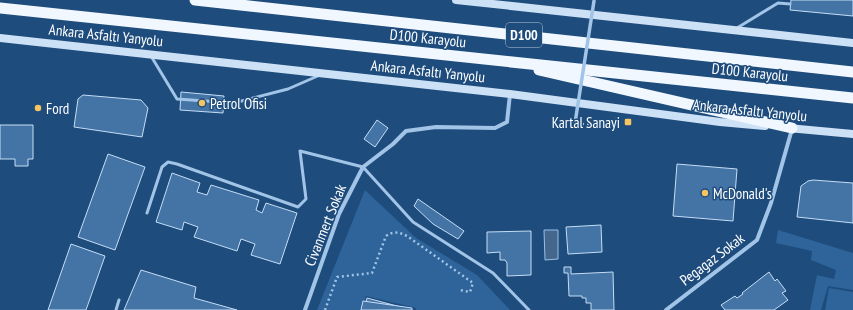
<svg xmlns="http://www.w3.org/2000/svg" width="853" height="310" font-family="'PT Sans Narrow',sans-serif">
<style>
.green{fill:#2e649a}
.water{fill:#45678b;stroke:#95c0e9}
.building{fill:#4374a5;stroke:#c5ddf6}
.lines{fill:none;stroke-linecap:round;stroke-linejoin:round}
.path{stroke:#a1c4e7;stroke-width:2.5;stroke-dasharray:2 3;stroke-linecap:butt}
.service{stroke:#a1c4e7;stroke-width:3}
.minor{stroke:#a1c4e7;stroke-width:4}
.secondary{stroke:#cce0f6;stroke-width:8}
.trunk{stroke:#f1f7fe;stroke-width:11}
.pedestrian-bridge{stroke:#a1c4e7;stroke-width:3.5}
.poi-dot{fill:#f6c461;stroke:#1e4c7d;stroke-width:1.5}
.labels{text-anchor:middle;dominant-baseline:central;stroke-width:3;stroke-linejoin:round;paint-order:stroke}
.shield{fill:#1e4c7d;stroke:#bcc9d8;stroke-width:1}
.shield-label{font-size:14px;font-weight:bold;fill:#fff}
.street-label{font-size:15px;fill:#fff;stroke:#1e4c7d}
.poi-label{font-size:15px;fill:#fff;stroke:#1e4c7d;text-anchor:start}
</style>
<rect width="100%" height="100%" fill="#1e4c7d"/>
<g class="green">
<polygon points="365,190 416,238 477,275 510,310 416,310 416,308 366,296 362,310 317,310"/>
<polygon points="778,230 853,253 853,290 828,286 821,310 810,310 817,275 834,279 836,270 811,260 812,251 776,243"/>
<polygon points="829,288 853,292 853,310 825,310"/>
</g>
<polygon class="water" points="544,230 558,230 558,259 545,260"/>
<g class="building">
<polygon points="791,0 853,0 853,16 790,10"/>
<polygon points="181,92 224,96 223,113 180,110"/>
<polygon points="83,95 141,100 148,108 142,137 74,127 78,99"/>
<polygon points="377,120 388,128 375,147 364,139"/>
<polygon points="0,125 33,125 33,159 28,159 28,166 15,166 15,159 0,159"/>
<polygon points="108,154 145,167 115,250 78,237"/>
<polygon points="677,164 737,169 733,221 673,216"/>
<polygon points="172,173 200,183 197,192 207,195 211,185 259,200 256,210 262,213 266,203 297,213 280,264 251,255 255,244 241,239 237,251 194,237 198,227 184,222 182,230 156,222"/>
<polygon points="813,180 853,183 853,223 797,217 801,186 808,181"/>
<polygon points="418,199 464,231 458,239 433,224 414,206"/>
<polygon points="601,225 602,252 568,254 566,227"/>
<polygon points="531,231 531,275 507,276 507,263 505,260 500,260 500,252 487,253 487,232"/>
<polygon points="71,244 105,256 86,310 48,310"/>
<polygon points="564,267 571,267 571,274 613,272 614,310 591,310 591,303 586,303 586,298 582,298 582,296 569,296 568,273 564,273"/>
<polygon points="141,270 196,287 194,298 237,310 124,310"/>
<polygon points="769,272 775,281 777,279 786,291 782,293 788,300 774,310 725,310 721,305 735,296 737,298 743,294 742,293"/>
<polygon points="367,298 412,310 364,310"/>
<polygon points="363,301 412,308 412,310 361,310"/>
</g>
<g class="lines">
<g class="path">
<polyline points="582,124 614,126 616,118"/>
<path d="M325 310 337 277 372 273 386 236C393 231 399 232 407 236L473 283 470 292 460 290"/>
</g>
<g class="service">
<polyline points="737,28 778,3 790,4"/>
<polyline points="151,56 177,99 234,103 288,89 320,75"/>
<polyline points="147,213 162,167 168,162 177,164 298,207 306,199 300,151 363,167 413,222 493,273 529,310"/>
<polyline points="116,310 119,300"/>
</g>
<g class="minor">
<polyline points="305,310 339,214 363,167 393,144 406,131 436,127 495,128 507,122 510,94"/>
<polyline points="666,310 757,240 771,203 792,129"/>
</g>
<g class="secondary">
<polyline points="456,0 853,43"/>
<polyline points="0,38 510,94 720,122 765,126"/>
<polyline points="788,128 853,134"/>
</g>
<g class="trunk">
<polyline points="195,0 853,72"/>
<polyline points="0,8 853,98"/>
<polyline points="539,70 792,128"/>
</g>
<polyline class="pedestrian-bridge" points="575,123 594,1"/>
</g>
<g class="poi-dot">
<circle cx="202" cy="103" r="4"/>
<circle cx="38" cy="108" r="4"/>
<rect x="624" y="118" width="8" height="8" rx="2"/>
<circle cx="705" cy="193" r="4"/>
</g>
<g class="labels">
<rect class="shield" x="506" y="23" width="36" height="24" rx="3"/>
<g class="shield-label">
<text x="524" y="35">D100</text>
</g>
<g class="street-label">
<text transform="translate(106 35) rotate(6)">Ankara Asfaltı Yanyolu</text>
<text transform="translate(428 38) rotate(6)">D100 Karayolu</text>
<text transform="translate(428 71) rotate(6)">Ankara Asfaltı Yanyolu</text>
<text transform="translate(750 72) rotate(6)">D100 Karayolu</text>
<text transform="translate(750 110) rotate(6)">Ankara Asfaltı Yanyolu</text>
<text transform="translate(325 225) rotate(-68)">Civanmert Sokak</text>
<text transform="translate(712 259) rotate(-37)">Pegagaz Sokak</text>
</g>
<g class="poi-label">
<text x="210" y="103">Petrol Ofisi</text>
<text x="46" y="108">Ford</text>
<text x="620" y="122" text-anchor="end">Kartal Sanayi</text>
<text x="713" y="193">McDonald's</text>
</g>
</g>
</svg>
